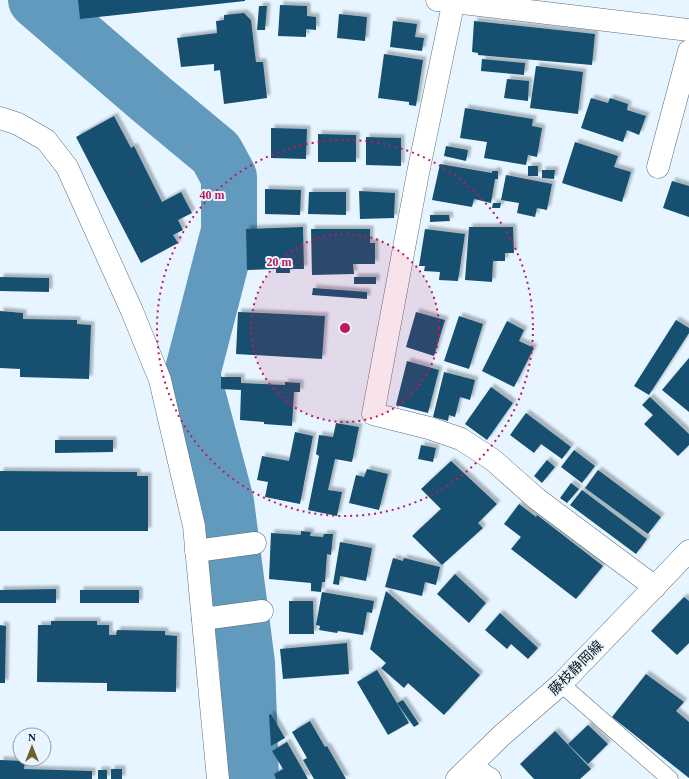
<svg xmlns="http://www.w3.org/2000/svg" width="689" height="779" font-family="'Times New Roman','Noto Sans JP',serif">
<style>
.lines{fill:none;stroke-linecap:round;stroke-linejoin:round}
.river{stroke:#629abe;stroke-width:56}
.building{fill:#145070;filter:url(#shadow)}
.lane-casing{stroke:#606d76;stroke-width:17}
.street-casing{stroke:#606d76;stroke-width:23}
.secondary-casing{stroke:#606d76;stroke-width:23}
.lane{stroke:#fff;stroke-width:16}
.street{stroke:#fff;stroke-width:22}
.secondary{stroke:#fff;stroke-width:22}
.ring{fill:none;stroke:#c2185b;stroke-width:2;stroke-dasharray:2 4}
.labels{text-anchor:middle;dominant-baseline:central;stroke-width:4;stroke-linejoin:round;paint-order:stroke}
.street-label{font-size:14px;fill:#12181b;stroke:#e6f5ff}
.centre{fill:#c2185b;stroke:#e6f5ff;stroke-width:2}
.ring-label{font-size:12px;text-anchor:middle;font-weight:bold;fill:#c2185b;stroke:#e6f5ff;stroke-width:4;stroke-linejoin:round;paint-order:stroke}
</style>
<defs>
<filter id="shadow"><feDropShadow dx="3.5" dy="-3.5" stdDeviation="1" flood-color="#0004"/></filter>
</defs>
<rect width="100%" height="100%" fill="#e6f5ff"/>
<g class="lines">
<polyline class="river" points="36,0 151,99 216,153 229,177 229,231 192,374 226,502 247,663 251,779"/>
</g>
<g class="building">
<polygon points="78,0 245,0 245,1 80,19"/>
<polygon points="280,5 307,6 307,16 316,17 316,30 306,29 306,37 278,36"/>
<polygon points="259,6 267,6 265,30 257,30"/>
<polygon points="244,13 251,20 256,62 263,62 267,98 224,104 220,70 214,71 214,64 181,67 177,38 217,33 216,21 224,20 224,15"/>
<polygon points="339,14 367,17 365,41 337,38"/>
<polygon points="393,21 417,24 415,37 424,38 422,51 390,47"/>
<polygon points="474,21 595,34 592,65 478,55 478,53 472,52"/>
<polygon points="384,54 423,60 416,106 409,105 409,102 378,98"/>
<polygon points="482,59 525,63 524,75 481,71"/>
<polygon points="536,66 583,72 578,114 530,108"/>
<polygon points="507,79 529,81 528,101 504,98"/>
<polygon points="591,98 608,103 610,98 628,104 627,110 646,116 639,135 627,130 623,142 581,128"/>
<polygon points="465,108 533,119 532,126 542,128 537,157 528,155 526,165 484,158 487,142 460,138"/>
<polygon points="114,116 131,148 134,146 162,202 181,192 192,213 178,220 183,230 173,235 178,243 141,263 76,137"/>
<polygon points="271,128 307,129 306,159 271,158"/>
<polygon points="318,134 356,135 356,162 318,162"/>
<polygon points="366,137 401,138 401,166 366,165"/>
<polygon points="575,142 618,156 614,167 631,172 622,202 562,183"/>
<polygon points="446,146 468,150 466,161 444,156"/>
<polygon points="440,164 492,173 492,171 498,171 498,179 495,179 491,203 474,199 472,207 432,200"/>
<rect x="528" y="166" width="10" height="10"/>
<polygon points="542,170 555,170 554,179 542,178"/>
<polygon points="506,175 552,184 547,210 537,208 535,217 517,213 519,203 501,200"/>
<polygon points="672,181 689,186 689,217 663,208"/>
<polygon points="265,189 301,190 300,215 265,214"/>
<polygon points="359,191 395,193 394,218 360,219"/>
<polygon points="309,192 346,192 346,215 308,214"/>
<polygon points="493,203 501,203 500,208 492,208"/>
<polygon points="430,215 449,215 450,221 430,222"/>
<polygon points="303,227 304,269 290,269 290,273 276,273 276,269 247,270 246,229"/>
<polygon points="469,227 513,227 514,253 505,253 505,261 493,261 492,282 465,280"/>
<polygon points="311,229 370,229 370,243 375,243 375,264 353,264 354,274 312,275"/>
<polygon points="425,229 465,234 458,281 439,280 440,272 424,271 425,266 419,266"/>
<polygon points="0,277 49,278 49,292 0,291"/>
<rect x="354" y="277" width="22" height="7"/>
<polygon points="313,288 367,292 367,299 312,295"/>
<polygon points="0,311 23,313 23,319 77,320 77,324 91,325 89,379 20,377 20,369 0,368"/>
<polygon points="238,312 325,316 322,359 236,354"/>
<polygon points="416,312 445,320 434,356 406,347"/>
<polygon points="459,316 483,324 469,369 444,361"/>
<polygon points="676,320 689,328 689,333 649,395 634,386"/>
<polygon points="507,321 524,330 519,341 534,348 514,387 482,371"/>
<polygon points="689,358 689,412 662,390"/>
<polygon points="407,361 439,370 428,413 396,405"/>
<polygon points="444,372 475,380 470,400 460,397 455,417 449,415 448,421 433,417"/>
<polygon points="221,377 241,377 241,383 285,385 285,382 300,383 300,392 294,392 292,426 264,424 264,422 240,420 241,390 221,389"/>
<polygon points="491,387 513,403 487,440 465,424"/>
<polygon points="650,397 689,434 689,445 678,456 644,424 653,415 642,405"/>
<polygon points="526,413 571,447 562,459 541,444 534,453 510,435"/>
<polygon points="336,423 359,427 352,462 335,459 328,490 342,492 337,516 308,510 319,456 316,454 319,435 333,437"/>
<polygon points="295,432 313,436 300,504 265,497 268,482 257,480 262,456 289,461"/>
<polygon points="55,440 113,440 113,452 55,453"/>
<polygon points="421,445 436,448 433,462 418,459"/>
<polygon points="574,450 595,466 582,483 561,467"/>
<polygon points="547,460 555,467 542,483 534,476"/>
<polygon points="451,461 497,504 478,523 483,528 442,565 412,536 441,509 421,489"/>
<polygon points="367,469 388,474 379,510 349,503 356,475 364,477"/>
<polygon points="598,470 661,517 648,534 585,488"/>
<polygon points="0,471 137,472 137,476 148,476 148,531 0,531"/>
<polygon points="571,483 579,489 567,503 560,498"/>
<polygon points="582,490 647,539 636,554 570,505"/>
<polygon points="519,504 536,517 537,515 603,566 576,599 511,549 521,537 504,524"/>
<polygon points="301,531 311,532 310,536 323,537 324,534 333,534 331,555 327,554 325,582 322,582 321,592 311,591 311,583 269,579 271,533 301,535"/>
<polygon points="340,542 372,548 366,581 340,576 339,585 333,584"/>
<polygon points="393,558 403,561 404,558 440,567 436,585 425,582 422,596 385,587"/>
<polygon points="455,574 486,603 469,623 437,594"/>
<polygon points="56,589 56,603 0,603 0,590"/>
<rect x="80" y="590" width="59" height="13"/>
<polygon points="386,591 480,675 444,715 408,683 404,688 381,668 386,663 370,649"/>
<polygon points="322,592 374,601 372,613 367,612 363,635 338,631 337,633 319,630 320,626 316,625"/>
<polygon points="684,597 689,601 689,643 677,655 651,631"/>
<polygon points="289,601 313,601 314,634 289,634"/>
<polygon points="500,613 538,648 528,659 511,644 507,649 485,630"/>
<polygon points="51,621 97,621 97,625 109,625 109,635 116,635 117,630 165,631 165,635 177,636 176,692 107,691 107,683 37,682 38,625 51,625"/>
<polygon points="0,625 6,626 5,683 0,683"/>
<polygon points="347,643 349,674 283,679 280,649"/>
<polygon points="377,670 409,723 388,735 357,682"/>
<polygon points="646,674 684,702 676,711 689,722 689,778 612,717"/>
<polygon points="403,700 419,724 414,727 397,703"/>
<polygon points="271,714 285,738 271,746 269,715"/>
<polygon points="310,721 325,747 327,746 346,779 314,779 303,760 307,758 292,732"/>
<polygon points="588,725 608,744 588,764 568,744"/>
<polygon points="555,731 591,769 580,779 534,779 520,764"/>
<polygon points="287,742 308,779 276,779 274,774 283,769 272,751"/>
<polygon points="0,760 25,761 24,769 92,771 92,779 0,779"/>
<rect x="111" y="769" width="11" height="10"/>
<rect x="98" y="770" width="9" height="9"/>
</g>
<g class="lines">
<g class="lane-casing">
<polyline id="lane" points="561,684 670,779"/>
</g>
<g class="street-casing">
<g id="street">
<polyline points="437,0 689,30"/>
<polyline points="454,0 418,173 373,414 429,428 461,439 493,460 537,499 655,587"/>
<polyline points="0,118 18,124 46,140 67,167 132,311 160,380 194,526 218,779"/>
<polyline points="658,167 689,51"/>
<polyline points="196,551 255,543"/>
<polyline points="203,619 262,611"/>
<polyline points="471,767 490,779"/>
</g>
</g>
<g class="secondary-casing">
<polyline id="secondary" points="457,779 501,736 561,684 689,551"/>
</g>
<use href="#lane" class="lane"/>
<use href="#street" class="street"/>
<use href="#secondary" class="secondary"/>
</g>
<circle cx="345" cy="328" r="94" fill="#c2185b" fill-opacity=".12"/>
<g class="ring">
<circle cx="345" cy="328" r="94"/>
<circle cx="345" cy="328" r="188"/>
</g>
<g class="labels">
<g class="street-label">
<text transform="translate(576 668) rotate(-45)">藤枝静岡線</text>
</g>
</g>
<circle cx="345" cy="328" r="6" class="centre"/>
<g class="ring-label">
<text x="212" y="199">40 m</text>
<text x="279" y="266">20 m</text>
</g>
<g transform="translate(32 747)"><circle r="19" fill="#e6f5ff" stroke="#919da4"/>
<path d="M0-3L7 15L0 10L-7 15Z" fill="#725d2c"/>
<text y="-6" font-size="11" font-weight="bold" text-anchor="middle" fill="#12181b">N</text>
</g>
</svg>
